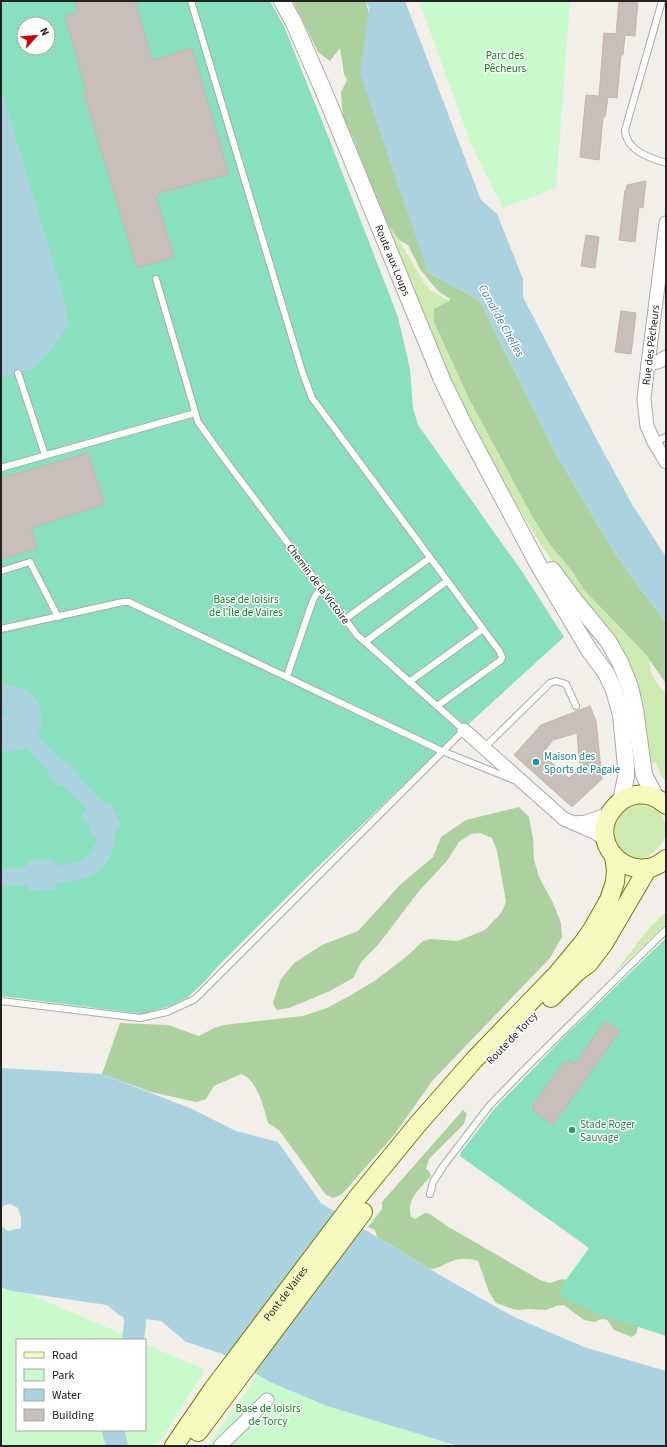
<svg xmlns="http://www.w3.org/2000/svg" width="667" height="1447" font-family="'Source Sans 3',sans-serif">
<style>
.grass{fill:#cdebb0}
.forest{fill:#add19e}
.park{fill:#c8facc}
.pitch{fill:#88e0be;fill-rule:evenodd}
.water{fill:#aad3df}
.lines{fill:none;stroke-linecap:round;stroke-linejoin:round}
.river{stroke:#aad3df;stroke-width:22}
.building{fill:#c7bfb8;stroke:#c4b6ab;fill-rule:evenodd}
.service-casing{stroke:#a9a9a9;stroke-width:8}
.minor-casing{stroke:#a9a9a9;stroke-width:15}
.tertiary-casing{stroke:#a9a9a9;stroke-width:18}
.secondary-casing{stroke:#707d05;stroke-width:20}
.service{stroke:#fff;stroke-width:6}
.minor{stroke:#fff;stroke-width:13}
.tertiary{stroke:#fff;stroke-width:16}
.secondary{stroke:#f7fabf;stroke-width:18}
.culture-dot{fill:#0f9aa8;stroke:#fff;stroke-width:1.5}
.leisure-dot{fill:#2e9e5b;stroke:#fff;stroke-width:1.5}
.labels{text-anchor:middle;dominant-baseline:central;stroke-width:3;stroke-linejoin:round;paint-order:stroke}
.park-label{font-size:11px;fill:#0c8416;stroke:#fff}
.street-label{font-size:11px;fill:#222;stroke:#fff}
.culture-label{font-size:11px;fill:#0d838f;stroke:#fff;text-anchor:start}
.leisure-label{font-size:11px;fill:#27864d;stroke:#fff;text-anchor:start}
.water-label{font-size:12px;font-style:italic;fill:#4a7aab;stroke:#fff}
</style>
<rect width="100%" height="100%" fill="#f2efe9"/>
<g class="grass">
<path d="M384 218 399 240 423 281 430 290 449 301 434 322 468 397 532 516 551 546 572 571 584 590 650 660C649 675 656 683 666 693V782L661 776 656 763 647 764 638 696 575 594 541 545 503 482 458 395 388 231Z"/>
<path d="M637 805C655 805 667 814 666 834 665 840 658 848 654 852 651 854 647 857 644 858 622 865 605 832 621 814 625 809 631 807 637 805Z"/>
<polygon points="666,912 666,924 613,975 649,928"/>
</g>
<g class="forest">
<polygon points="293,1 366,1 428,272 480,301 556,454 616,555 666,623 666,684 647,656 584,590 572,571 551,546 532,516 468,397 434,322 434,309 449,301 450,299 437,290 420,269 408,245 399,240 384,218 353,138 343,119 341,92 347,80 344,74 340,48 330,61 318,52"/>
<path d="M519 807 529 817 533 839 534 860 539 877 553 903 561 923 562 937 550 958 433 1080 394 1135 343 1193 338 1196 333 1198 326 1195 279 1130 268 1123C264 1108 257 1079 241 1074L214 1086 206 1099 196 1102 151 1092 102 1074 120 1023 168 1025 199 1036 214 1028 224 1025 303 1016 327 1008 351 995 376 980 407 956 423 941 430 939 458 941 485 930 501 913 506 902 497 851 492 838 480 833 471 834 459 842 446 862 419 891 378 945 362 961 353 978 330 991 289 1008 277 1010 274 1006 273 1002 281 979 294 963 322 945 358 931 400 885 433 857 441 837 466 820Z"/>
<path d="M463 1110 467 1114 464 1124 429 1159 426 1169 429 1171 431 1176C420 1189 406 1199 411 1217L415 1219 425 1213 430 1214 447 1226 540 1280 550 1283 562 1279 568 1280 639 1324 636 1334 632 1337 614 1330 607 1320 602 1319 594 1322 584 1320 564 1305 556 1306 546 1310 528 1309 519 1310 513 1309 496 1303 489 1292 478 1261C469 1258 459 1258 450 1262 443 1265 438 1269 430 1269L377 1237 375 1230 368 1227 382 1209V1202Z"/>
</g>
<g class="park">
<polygon points="419,1 570,1 556,188 503,208 471,144"/>
<polygon points="1,1282 136,1340 17,1340 17,1430 145,1430 145,1344 205,1370 157,1446 1,1446"/>
<polygon points="258,1375 270,1382 327,1406 458,1446 207,1446"/>
</g>
<g class="pitch">
<path d="M1 1H270L284 26 330 141 398 317 410 369 413 408 418 425 523 573 564 637 438 752 300 884 219 965 205 981 188 997 170 1006 143 1014 1 996ZM24 24H48V48H24Z"/>
<polygon points="666,938 666,1336 602,1315 559,1296 566,1280 589,1248 460,1156 461,1152 496,1107 568,1033"/>
</g>
<g class="water">
<polygon points="366,1 405,1 481,200 497,214 523,279 523,297 597,440 633,506 666,557 666,623 616,555 556,454 480,301 428,272 360,74 369,8"/>
<polygon points="1,88 65,302 68,326 51,350 33,369 1,378"/>
<path d="M6 685C37 687 48 708 38 736L64 762 68 761 79 773V777L105 804 110 802 121 825C114 832 115 839 113 848 105 877 82 881 56 883L54 890 30 891 27 885 1 887V869L25 867 28 861 53 859 56 865C79 864 90 861 98 837H92L89 830 91 826 90 823H85L81 815 87 810 62 785 58 786 47 773 48 771 26 748C17 751 10 752 1 751V716L6 715 8 713 6 711H1V686Z"/>
<polygon points="1,1068 102,1074 190,1108 236,1131 278,1142 321,1203 443,1277 514,1317 584,1347 666,1371 666,1446 458,1446 327,1406 270,1382 223,1354 186,1342 161,1321 145,1319 135,1323 119,1315 107,1305 12,1291 1,1287 1,1226 8,1231 21,1228 21,1217 18,1208 10,1204 3,1206 1,1210"/>
</g>
<g class="lines">
<g class="river">
<polyline points="133,1293 135,1323 133,1340"/>
<polyline points="113,1430 117,1446"/>
</g>
</g>
<g class="building">
<polygon points="75,1 135,1 152,60 192,48 229,174 159,193 159,195 156,197 174,257 137,268 84,94 87,93 65,16 78,12"/>
<polygon points="619,1 638,1 635,36 625,35 623,55 621,55 617,98 608,97 605,117 603,117 599,160 580,157 586,95 599,96 604,33 616,34"/>
<polygon points="646,181 643,208 639,207 635,242 619,240 625,190 626,190 627,185"/>
<polygon points="586,235 599,237 595,268 581,266"/>
<polygon points="621,311 636,313 631,354 615,352"/>
<polygon points="88,453 105,504 31,528 37,548 1,559 1,478"/>
<path d="M590 706 596 721 602 779 572 807 514 755 541 725ZM577 733 580 769 569 778 542 754 553 740Z"/>
<polygon points="605,1021 620,1031 553,1125 534,1111 533,1105 564,1062 570,1061 575,1064"/>
</g>
<g class="lines">
<g class="service-casing">
<g id="service">
<polyline points="191,1 302,371 312,398 500,652 502,657 501,660 437,706"/>
<path d="M662 1 625 130C626 150 649 158 666 163"/>
<polyline points="18,373 45,455"/>
<polyline points="654,442 666,437"/>
<polyline points="1,468 195,413"/>
<polyline points="1,571 30,562 58,617"/>
<polyline points="345,619 430,558"/>
<polyline points="1,629 123,602 129,602 442,751 514,780"/>
<polyline points="365,642 447,581"/>
<polyline points="287,676 313,600 321,587"/>
<polyline points="409,682 483,629"/>
<polyline points="484,748 550,683 556,681 566,684 576,706"/>
<polyline points="1,1001 140,1018 167,1012 195,999 464,730 357,635 226,461 198,422 156,279"/>
<polyline points="430,1194 433,1182 444,1165 490,1105 530,1064 666,930"/>
</g>
</g>
<g class="minor-casing">
<g id="minor">
<polyline points="666,223 648,364 644,399 647,426 654,442 666,462"/>
<polyline points="648,364 658,362 666,357"/>
<polyline points="464,730 564,819 594,832 605,839"/>
<polyline points="574,823 586,822 609,814"/>
<polyline points="220,1446 267,1400"/>
</g>
</g>
<g class="tertiary-casing">
<g id="tertiary">
<path id="s1" d="M282 1 294 23 324 92 443 382 463 423 539 566 589 650 606 673 614 690 621 715 626 766V777L621 801"/>
<polyline points="552,570 576,602 608,641 620,662 630,687 635,709 644,775 656,798"/>
</g>
</g>
<g class="secondary-casing">
<g id="secondary">
<path d="M666 805C658 797 646 793 635 795 624 797 616 804 610 813 588 848 635 887 666 859"/>
<polyline points="551,998 577,972 589,963 604,943 648,868"/>
<polyline points="198,1432 363,1212"/>
<path id="s2" d="M174 1446 213 1389 358 1197 417 1125 474 1060 558 973 582 944 592 930 609 900 615 882 616 870 614 856"/>
</g>
</g>
<use href="#service" class="service"/>
<use href="#minor" class="minor"/>
<use href="#tertiary" class="tertiary"/>
<use href="#secondary" class="secondary"/>
</g>
<circle class="culture-dot" cx="536" cy="762" r="4"/>
<circle class="leisure-dot" cx="572" cy="1130" r="4"/>
<g class="labels">
<g class="park-label">
<text x="505" y="55">Parc des<tspan x="505" dy="13">Pêcheurs</tspan></text>
<text x="246" y="599">Base de loisirs<tspan x="246" dy="13">de l'Île de Vaires</tspan></text>
<text x="268" y="1408">Base de loisirs<tspan x="268" dy="13">de Torcy</tspan></text>
</g>
<g class="street-label">
<text stroke="none"><textPath href="#s1" startOffset="282">Route aux Loups</textPath></text>
<text transform="translate(651 345) rotate(-83)">Rue des Pêcheurs</text>
<text transform="translate(318 584) rotate(53)">Chemin de la Victoire</text>
<text transform="translate(512 1038) rotate(-46)">Route de Torcy</text>
<text stroke="none"><textPath href="#s2" startOffset="189">Pont de Vaires</textPath></text>
</g>
<g class="culture-label">
<text x="544" y="756">Maison des<tspan x="544" dy="13">Sports de Pagaie</tspan></text>
</g>
<g class="leisure-label">
<text x="580" y="1124">Stade Roger<tspan x="580" dy="13">Sauvage</tspan></text>
</g>
<g class="water-label">
<text transform="translate(501 321) rotate(61)">Canal de Chelles</text>
</g>
</g>
<rect width="667" height="1447" fill="none" stroke="#222222" stroke-width="4"/>
<rect x="16" y="1339" width="130" height="92" fill="#ffffff" stroke="#a7a7a7"/>
<rect x="24" y="1352" width="20" height="6" fill="#f7fabf" stroke="#a7a7a7"/>
<text x="52" y="1359" font-size="12" fill="#222222">Road</text>
<rect x="24" y="1369" width="20" height="12" fill="#c8facc" stroke="#a7a7a7"/>
<text x="52" y="1379" font-size="12" fill="#222222">Park</text>
<rect x="24" y="1389" width="20" height="12" fill="#aad3df" stroke="#a7a7a7"/>
<text x="52" y="1399" font-size="12" fill="#222222">Water</text>
<rect x="24" y="1409" width="20" height="12" fill="#c7bfb8" stroke="#a7a7a7"/>
<text x="52" y="1419" font-size="12" fill="#222222">Building</text>
<g transform="translate(36 36) rotate(63)"><circle r="19" fill="#ffffff" stroke="#a7a7a7"/>
<path d="M0-3L7 15L0 10L-7 15Z" fill="#d40000"/>
<text y="-6" font-size="11" font-weight="bold" text-anchor="middle" fill="#222222">N</text>
</g>
</svg>
